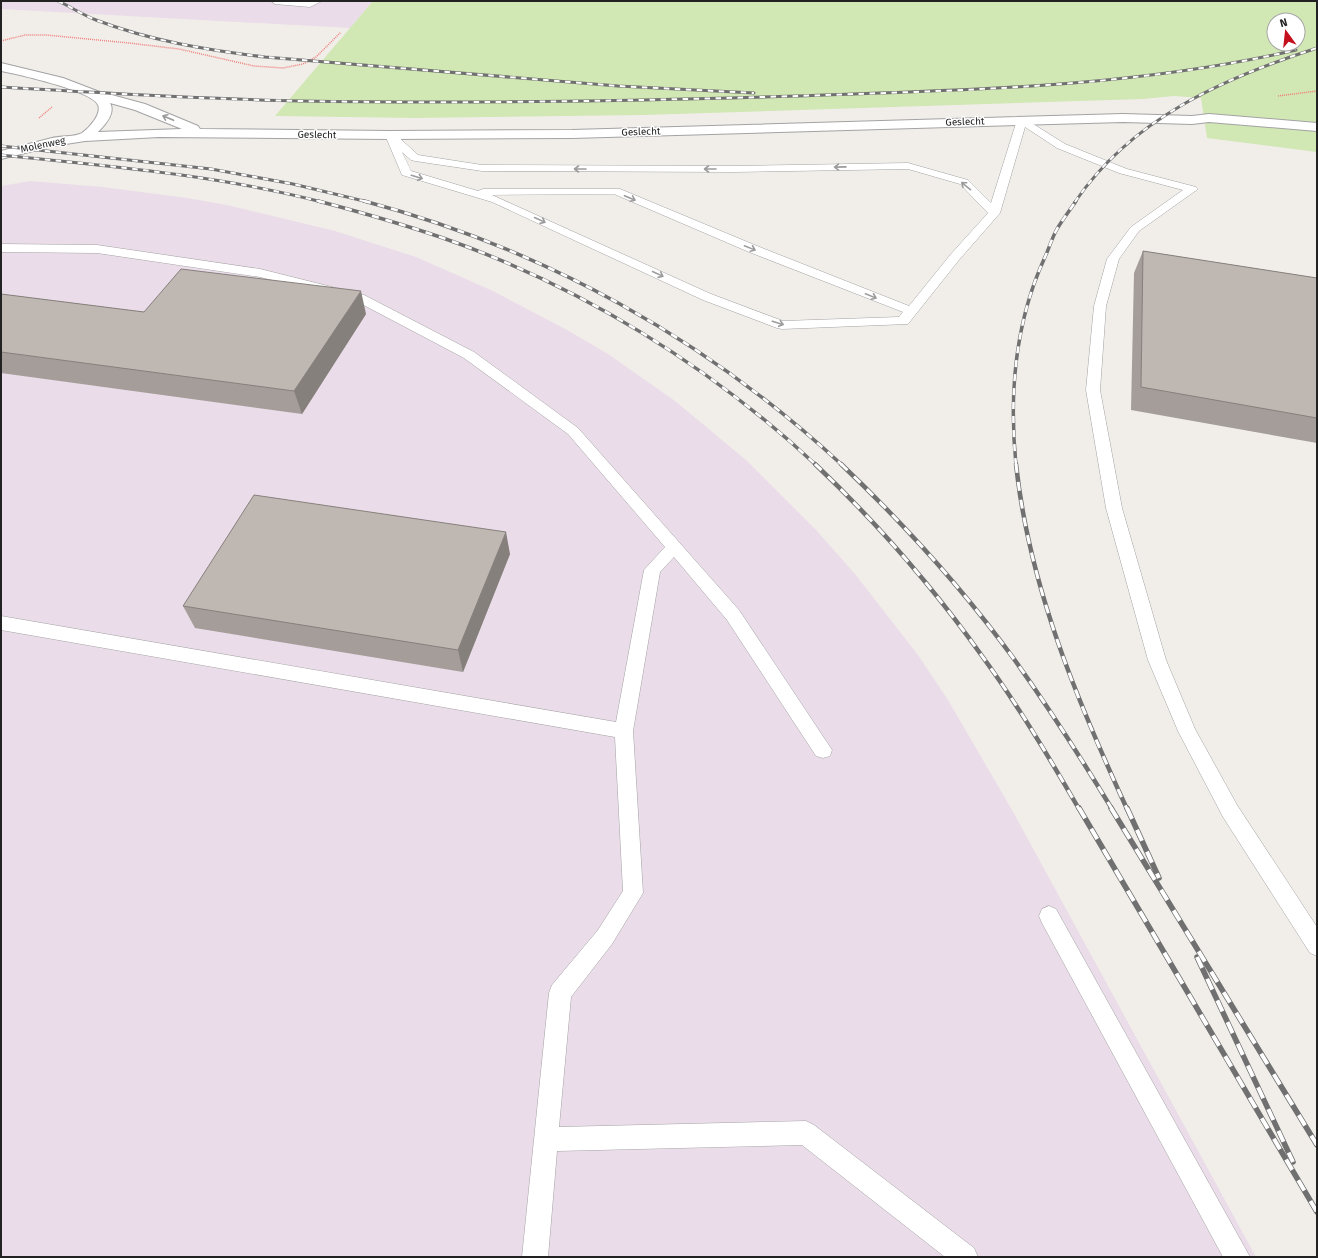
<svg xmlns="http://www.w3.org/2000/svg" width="1318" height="1258" font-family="'Fira Sans',sans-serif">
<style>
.industrial{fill:#eadce8}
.grass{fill:#d1e7b4;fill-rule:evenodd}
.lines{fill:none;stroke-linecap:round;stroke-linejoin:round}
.service-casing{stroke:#a3a3a3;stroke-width:1}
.minor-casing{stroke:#a3a3a3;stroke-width:2}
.path{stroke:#f0807c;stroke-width:1.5;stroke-dasharray:1 1;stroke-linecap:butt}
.service{fill:#fff;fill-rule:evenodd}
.minor{fill:#fff;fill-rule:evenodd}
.rail-far3-casing{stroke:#707070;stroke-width:3}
.rail-far2-casing{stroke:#707070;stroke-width:3.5}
.rail-far1-casing{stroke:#707070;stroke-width:4.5}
.rail-casing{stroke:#707070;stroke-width:5.5}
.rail-far3{stroke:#fff;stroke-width:2;stroke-dasharray:5.5;stroke-linecap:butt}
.rail-far2{stroke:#fff;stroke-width:2.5;stroke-dasharray:7;stroke-linecap:butt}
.rail-far1{stroke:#fff;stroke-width:3;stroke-dasharray:9;stroke-linecap:butt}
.rail{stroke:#fff;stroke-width:4;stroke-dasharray:12;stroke-linecap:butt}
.wall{fill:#a49d99}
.shaded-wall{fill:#86807d}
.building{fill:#bfb7b2;stroke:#86807d}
.oneway{stroke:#9c9c9c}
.labels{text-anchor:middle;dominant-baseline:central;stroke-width:3;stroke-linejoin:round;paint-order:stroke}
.far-street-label{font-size:10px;fill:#222;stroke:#fff}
</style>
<rect width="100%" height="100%" fill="#f1eeea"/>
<g class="industrial">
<polygon points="1,1 373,1 350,28 1,9"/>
<polygon points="30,181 103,187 187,198 227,205 335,231 416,257 493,291 569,331 608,354 675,401 746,460 817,531 855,574 918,655 948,700 1012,810 1256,1257 1,1257 1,186"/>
</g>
<path class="grass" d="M373 1H1317V152L1207 138 1201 98 1174 96 1143 99 643 115 415 118 275 116ZM1274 20H1298V44H1274Z"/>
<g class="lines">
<g class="service-casing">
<g id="service">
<polygon points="271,1 322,1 310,7 275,4"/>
<path d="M1022 117 1065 144 1127 169 1196 187 1198 189 1139 231 1119 259 1106 306 1100 390 1122 508 1166 660 1195 729 1237 805 1317 927V956L1310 953 1223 817 1178 731 1148 660 1106 508 1086 390 1094 306 1107 259 1131 227 1183 190 1119 173 1057 148 1025 127 1000 213 959 260 908 324 782 329 777 328 703 300 492 202 402 175 385 135 390 132 394 133 418 155 482 165 734 166 908 163 968 180 991 203 1017 120ZM402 152 411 160 415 161 482 171 734 172 908 169 960 184 988 213 951 254 909 306 757 246 620 189H483L478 191 411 171ZM614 194 749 252 903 312 899 317 783 321 711 294 492 195Z"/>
<polygon points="1,244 97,245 260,269 364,295 474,352 578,428 739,610 832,750 830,756 823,758 816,756 727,620 674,557 660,572 633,731 643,893 612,944 571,997 559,1127 806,1121 814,1125 974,1248 978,1257 945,1257 802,1145 557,1151 548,1257 522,1257 549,993 552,985 598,930 623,891 615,737 1,630 1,616 616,722 644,570 665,547 568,434 464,358 356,301 260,277 97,253 1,252"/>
<polygon points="1049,906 1056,909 1250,1257 1223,1257 1042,923 1039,916 1042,909"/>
</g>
</g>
<g class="minor-casing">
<path id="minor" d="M1 63 63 78 97 91 145 104 198 126 200 129 390 131 572 130 1123 114 1192 116 1209 114 1317 123V131L1209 122 1192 124 1123 122 572 138 390 139 159 137 85 141 53 146 1 159V151C18 147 35 142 52 138 60 136 75 137 82 133 89 128 102 114 98 105 93 91 17 74 1 71ZM110 103 135 110 182 129 98 132C105 125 116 113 110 103Z"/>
</g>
<g class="path">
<polyline points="1,41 25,35 46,35 129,43 179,49 254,66 283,68 303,64 316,57 341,32"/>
<polyline points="1278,96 1317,91"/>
<polyline points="39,118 52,107"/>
</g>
<use href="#service" class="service"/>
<use href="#minor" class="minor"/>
<g class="rail-far3-casing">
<g id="rail-far3">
<path d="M58 1C71 7 83 15 96 20 151 41 207 50 265 57L618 86 754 93"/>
<path d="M1 87C101 93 201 99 301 101 466 104 631 101 797 96 964 90 1132 88 1296 50"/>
<polyline points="1,146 211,169 293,184 368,202"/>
<path d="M1 155C108 166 217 175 322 202"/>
<path d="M1075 202C1132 118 1224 78 1317 48"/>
</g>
</g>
<g class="rail-far2-casing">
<g id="rail-far2">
<path d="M318 201C360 212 402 224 443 238 580 286 710 366 816 465"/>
<path d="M364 201C544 249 706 339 842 465"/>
<path d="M1016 465C1009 395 1015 322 1045 257 1049 248 1052 238 1057 229 1063 219 1070 210 1076 201"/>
</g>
</g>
<g class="rail-far1-casing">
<g id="rail-far1">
<path d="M815 464C876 522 933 587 982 656 1018 705 1049 757 1079 809"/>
<path d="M841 464C904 524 963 589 1014 659 1049 708 1081 758 1112 809"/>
<path d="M1016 464C1029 586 1077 700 1127 809"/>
</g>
</g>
<g class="rail-casing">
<g id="rail">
<polyline points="1079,808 1317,1212"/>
<polyline points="1111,808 1317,1145"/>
<polyline points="1127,808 1159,878"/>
<polyline points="1197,957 1293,1162"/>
</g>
</g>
<use href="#rail-far3" class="rail-far3"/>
<use href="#rail-far2" class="rail-far2"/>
<use href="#rail-far1" class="rail-far1"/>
<use href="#rail" class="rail"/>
</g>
<g class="wall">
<polygon points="1143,251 1317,278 1317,443 1131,410 1134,273"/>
<polygon points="1,294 144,312 366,314 302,414 1,373"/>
<polygon points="510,554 463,672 195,628 183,606"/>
</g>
<g class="shaded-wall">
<polygon points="361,291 366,314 302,414 294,391"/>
<polygon points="506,532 510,554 463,672 458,650"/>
</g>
<g class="building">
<polygon points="1143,251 1317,278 1317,418 1141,387"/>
<polygon points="181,269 361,291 294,391 1,352 1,294 144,312"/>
<polygon points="254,495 506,532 458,650 183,606"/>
</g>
<defs><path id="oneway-shaft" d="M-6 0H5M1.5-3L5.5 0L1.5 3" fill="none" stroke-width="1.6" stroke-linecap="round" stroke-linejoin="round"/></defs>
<g class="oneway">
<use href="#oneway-shaft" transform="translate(168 118) rotate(-157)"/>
<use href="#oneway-shaft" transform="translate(840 167) rotate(179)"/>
<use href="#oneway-shaft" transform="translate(580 169) rotate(-180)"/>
<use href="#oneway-shaft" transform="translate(710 169) rotate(180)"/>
<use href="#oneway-shaft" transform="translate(417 177) rotate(17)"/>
<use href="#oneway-shaft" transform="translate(966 186) rotate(-141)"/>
<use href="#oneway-shaft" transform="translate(630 198) rotate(23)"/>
<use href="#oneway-shaft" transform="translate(540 220) rotate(25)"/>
<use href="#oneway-shaft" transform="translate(750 248) rotate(22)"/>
<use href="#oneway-shaft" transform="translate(658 274) rotate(25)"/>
<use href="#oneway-shaft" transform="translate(871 296) rotate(22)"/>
<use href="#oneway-shaft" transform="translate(778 323) rotate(17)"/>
</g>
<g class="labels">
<g class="far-street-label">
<text transform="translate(965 122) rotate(-2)">Geslecht</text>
<text transform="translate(641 132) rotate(-2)">Geslecht</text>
<text transform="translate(317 135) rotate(1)">Geslecht</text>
<text transform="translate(43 145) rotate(-12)">Molenweg</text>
</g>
</g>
<rect width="1318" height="1258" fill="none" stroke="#222222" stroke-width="4"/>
<g transform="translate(1286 32) rotate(345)"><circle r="19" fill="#ffffff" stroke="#a7a7a7"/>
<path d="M0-3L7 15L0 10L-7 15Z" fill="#c4101d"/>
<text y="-6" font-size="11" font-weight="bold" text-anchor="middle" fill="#222222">N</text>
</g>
</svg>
